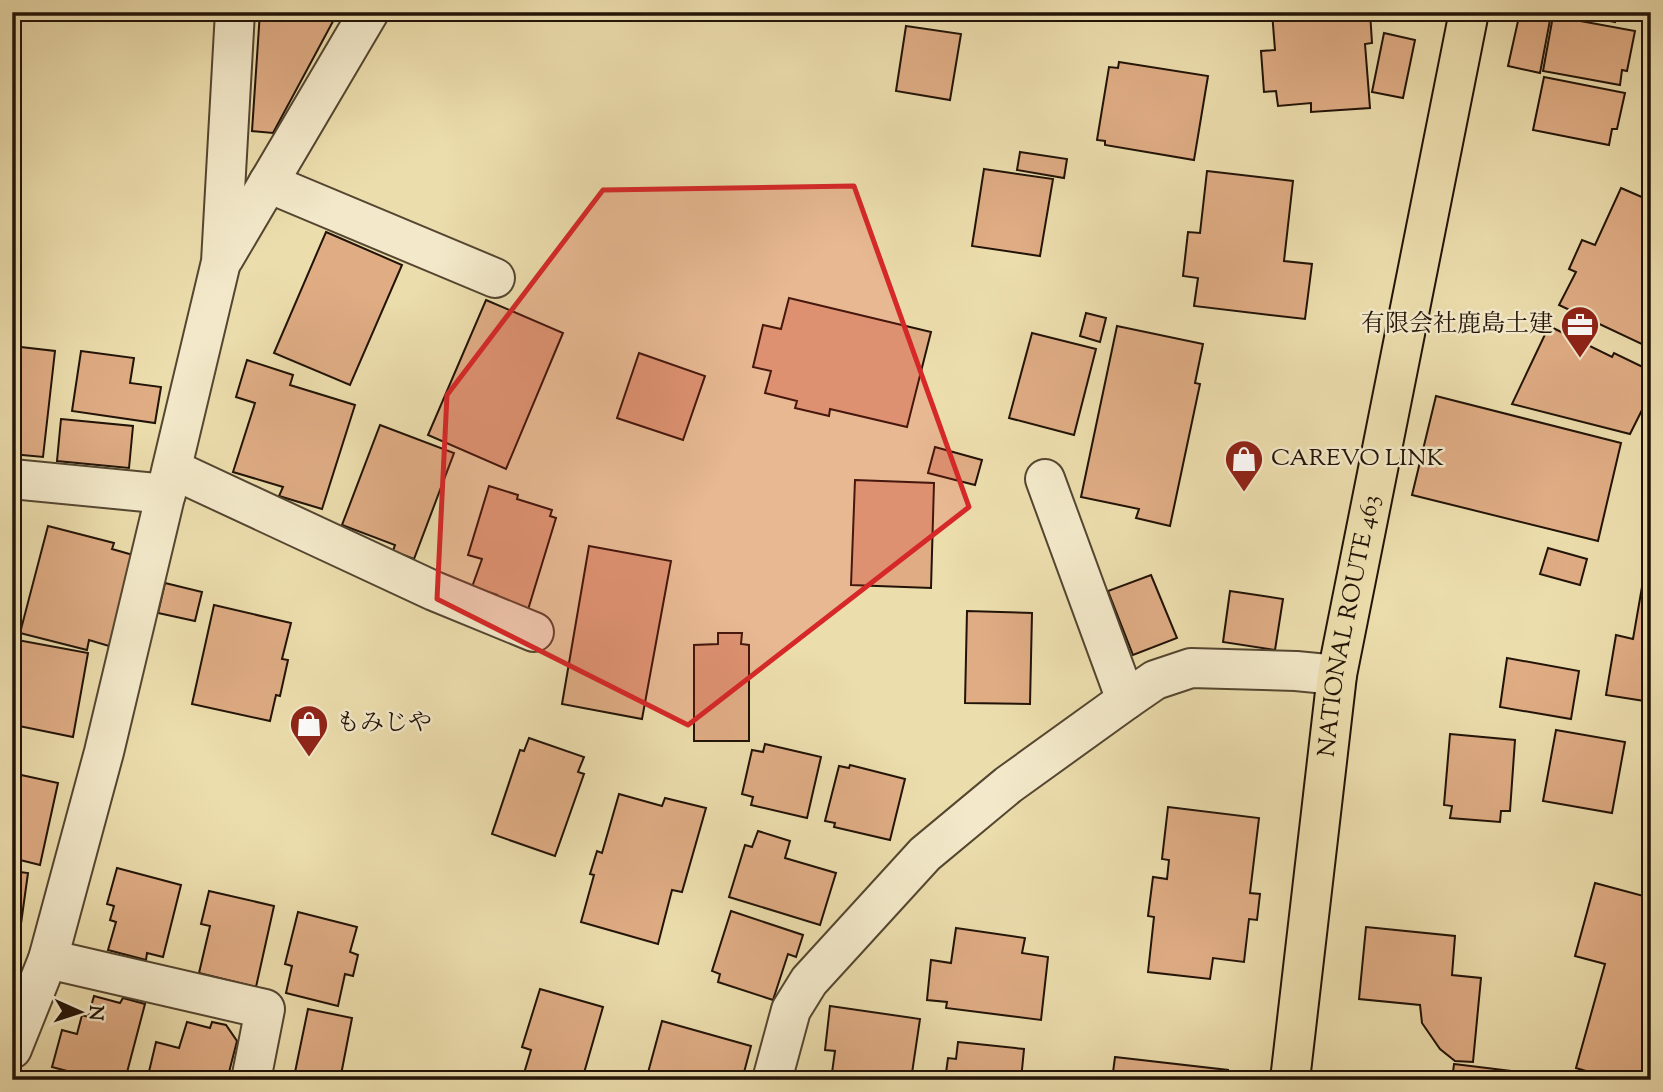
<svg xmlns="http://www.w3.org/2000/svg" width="1663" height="1092" font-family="'Sorts Mill Goudy','Noto Serif JP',serif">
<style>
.building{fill:#dfac84;stroke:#211307;stroke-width:2}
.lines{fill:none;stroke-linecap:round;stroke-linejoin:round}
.minor-casing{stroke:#544630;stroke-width:42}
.highway-casing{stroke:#211307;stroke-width:42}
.minor{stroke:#f3e9ca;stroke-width:38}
.highway{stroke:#ecddad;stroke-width:38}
.marked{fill:#d62828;fill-opacity:0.2;stroke:#d62828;stroke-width:5;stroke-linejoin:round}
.labels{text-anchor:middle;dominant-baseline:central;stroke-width:5;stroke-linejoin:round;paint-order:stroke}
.poi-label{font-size:24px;fill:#211307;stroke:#f3e9ca;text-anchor:start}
.street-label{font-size:24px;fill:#211307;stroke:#f3e9ca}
</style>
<rect width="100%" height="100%" fill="#ecddad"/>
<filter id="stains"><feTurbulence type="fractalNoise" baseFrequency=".00286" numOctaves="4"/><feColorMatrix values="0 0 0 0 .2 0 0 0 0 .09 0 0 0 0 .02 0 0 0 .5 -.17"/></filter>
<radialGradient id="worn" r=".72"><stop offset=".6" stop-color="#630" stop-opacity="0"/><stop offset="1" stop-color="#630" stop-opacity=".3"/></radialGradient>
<g class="building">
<polygon points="260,12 338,12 273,133 252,131"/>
<polygon points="1272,12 1370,12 1372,43 1365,44 1370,108 1311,112 1311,103 1278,106 1276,91 1264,92 1261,51 1275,50"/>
<polygon points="1520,12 1551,15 1540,73 1508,66"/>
<polygon points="1565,12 1617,12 1615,22"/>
<polygon points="1553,16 1635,31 1627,71 1622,70 1620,85 1543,71"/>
<polygon points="906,26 961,34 950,100 896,91"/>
<polygon points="1384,33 1415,40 1403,98 1372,92"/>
<polygon points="1119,62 1208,76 1194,160 1105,145 1105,141 1097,140 1109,67 1118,68"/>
<polygon points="1544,77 1625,93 1617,129 1612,129 1609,145 1533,130"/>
<polygon points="1020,152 1067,159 1064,178 1017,170"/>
<polygon points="984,169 1053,179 1040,256 972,246"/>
<polygon points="1207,171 1293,181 1284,261 1312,264 1305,319 1194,306 1198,278 1183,276 1188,232 1200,233"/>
<polygon points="1621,188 1651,201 1651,340 1648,347 1559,305 1576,272 1569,269 1582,240 1595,245"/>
<polygon points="326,232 402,265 350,385 274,353"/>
<polygon points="789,298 931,332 907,427 830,409 829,416 795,408 797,401 765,393 771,371 753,367 763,325 781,329"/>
<polygon points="486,300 563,333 506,469 428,435"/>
<polygon points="1086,313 1106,318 1100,342 1080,336"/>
<polygon points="1117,326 1203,344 1195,383 1200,384 1170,526 1136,518 1139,509 1081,497"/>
<polygon points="1549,326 1612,357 1614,353 1651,371 1651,392 1630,434 1512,404"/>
<polygon points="1032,333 1096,349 1074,435 1009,418"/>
<polygon points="12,346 55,351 43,457 12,454"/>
<polygon points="81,351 134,358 130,383 161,387 155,423 72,411"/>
<polygon points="639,353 705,376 683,440 617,418"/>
<polygon points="247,360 293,375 290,385 355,405 322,509 279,496 283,487 233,472 255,403 236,397"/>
<polygon points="1436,396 1621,443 1598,541 1412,495"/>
<polygon points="61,419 133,426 129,468 57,461"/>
<polygon points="380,425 454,453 414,559 393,551 395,545 342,525"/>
<polygon points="935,447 982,460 975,485 928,473"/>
<polygon points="855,480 934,483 931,588 851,585"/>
<polygon points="489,486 518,495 517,499 552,510 550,516 556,518 527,613 494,603 497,595 472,587 482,559 468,555"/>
<polygon points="48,526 114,543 112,549 133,555 109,646 89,640 87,650 20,633"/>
<polygon points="589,546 671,561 642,719 562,704"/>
<polygon points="1548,548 1587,559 1580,585 1540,574"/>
<polygon points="1647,558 1651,559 1651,702 1606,695 1616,635 1633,639"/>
<polygon points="1151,575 1177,638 1133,655 1108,591"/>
<polygon points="165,583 202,592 195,621 158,613"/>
<polygon points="1230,591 1283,599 1275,650 1223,642"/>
<polygon points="214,605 291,623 282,659 288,660 280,696 276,695 270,721 192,704"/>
<polygon points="967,611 1032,613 1030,704 965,703"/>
<polygon points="718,633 742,633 741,644 749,645 749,741 694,741 694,645 718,644"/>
<polygon points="12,639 88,653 73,737 14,725 19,695 12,694"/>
<polygon points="1507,658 1579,671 1571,719 1500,707"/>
<polygon points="1556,730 1625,742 1612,813 1543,801"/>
<polygon points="1450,734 1515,740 1510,811 1501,811 1500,822 1450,818 1452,806 1444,805"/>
<polygon points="529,738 584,757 578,772 584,774 555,856 492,834 520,750 524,751"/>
<polygon points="765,744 821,757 807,818 751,805 753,797 742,794 752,750 763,752"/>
<polygon points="850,765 905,779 890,840 834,827 835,823 825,821 839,766 849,768"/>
<polygon points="12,773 58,783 40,865 12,858"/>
<polygon points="619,794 662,806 665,798 706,808 682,892 672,890 658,944 581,922 594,875 590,874 597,851 602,853"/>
<polygon points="1168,807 1259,818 1250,893 1260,894 1257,920 1249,919 1244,962 1213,958 1210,979 1148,972 1154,917 1148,916 1153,877 1167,879 1169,860 1162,859"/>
<polygon points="758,831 790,841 785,858 836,873 820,925 729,897 745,845 752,847"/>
<polygon points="117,868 181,885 163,957 147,953 146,960 108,950 116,922 110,920 114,906 107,904"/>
<polygon points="12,871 28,873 15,967 12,967"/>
<polygon points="1595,883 1651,898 1651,1080 1616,1080 1576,1068 1605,964 1575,956"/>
<polygon points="209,891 274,906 256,987 199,973 210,926 201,924"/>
<polygon points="731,911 803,935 796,957 788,954 773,1000 718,982 720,974 712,971"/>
<polygon points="298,912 357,927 350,952 358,955 353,976 345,974 338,1006 286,993 292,966 285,964"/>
<polygon points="1366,927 1455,936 1452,975 1481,978 1473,1062 1455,1061 1440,1049 1422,1023 1420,1005 1359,999"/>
<polygon points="956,928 1025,938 1022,953 1048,957 1041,1020 946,1008 947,1002 927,1000 931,960 951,963"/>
<polygon points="540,989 603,1007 582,1080 522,1080 531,1050 522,1047"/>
<polygon points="94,996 120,1003 123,998 145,1004 125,1080 101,1080 52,1067 62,1030 77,1034 82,1015 88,1017"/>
<polygon points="830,1006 920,1019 911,1080 831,1080 835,1051 825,1050"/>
<polygon points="308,1009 352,1018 340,1080 287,1080 288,1076 294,1077"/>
<polygon points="662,1021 751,1046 742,1080 646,1080"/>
<polygon points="187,1022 210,1028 212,1022 226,1025 237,1041 227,1080 147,1080 156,1042 179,1048"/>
<polygon points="958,1042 1024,1049 1021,1080 950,1080 951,1074 946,1073 948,1058 956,1059"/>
<polygon points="1115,1057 1228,1070 1227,1080 1112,1080"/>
<polygon points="1454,1064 1536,1074 1535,1080 1452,1080"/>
</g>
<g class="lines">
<g class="minor-casing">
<g id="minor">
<polyline points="268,183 495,278"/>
<polyline points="224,258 369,12"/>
<polyline points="172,469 434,591 534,632"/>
<polyline points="12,479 166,494"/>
<polyline points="1045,479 1126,700"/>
<polyline points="48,959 265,1009 251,1080"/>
<polyline points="12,1049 48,959 104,752 221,262 235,12"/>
<polyline points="772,1080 791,1010 809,981 925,854 1008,785 1126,700 1155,680 1191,668 1296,671 1337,675"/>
</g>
</g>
<g class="highway-casing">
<g id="highway">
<path id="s1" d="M1290 1080 1337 675 1469 12"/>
</g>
</g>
<use href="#minor" class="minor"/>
<use href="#highway" class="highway"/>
</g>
<path class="marked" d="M854 186 969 507 688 725 437 599 447 395 603 190Z"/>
<defs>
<g id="office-pin" transform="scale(2.0125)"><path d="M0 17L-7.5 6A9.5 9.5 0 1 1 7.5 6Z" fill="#8f2418" stroke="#f3e9ca"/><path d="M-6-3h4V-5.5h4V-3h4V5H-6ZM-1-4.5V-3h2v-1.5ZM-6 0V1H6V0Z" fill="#fff"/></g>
<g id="shop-pin" transform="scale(2.0125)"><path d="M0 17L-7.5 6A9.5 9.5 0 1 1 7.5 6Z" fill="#8f2418" stroke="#f3e9ca"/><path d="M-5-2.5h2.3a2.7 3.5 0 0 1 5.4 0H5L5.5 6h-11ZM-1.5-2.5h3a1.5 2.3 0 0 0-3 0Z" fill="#fff"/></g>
</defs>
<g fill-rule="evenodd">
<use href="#office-pin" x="1580" y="325"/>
<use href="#shop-pin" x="1244" y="459"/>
<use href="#shop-pin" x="309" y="724"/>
</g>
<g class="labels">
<g class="poi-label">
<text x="1553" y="325" text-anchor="end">有限会社鹿島土建</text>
<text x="1271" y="459">CAREVO LINK</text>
<text x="336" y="724">もみじや</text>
</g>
<g class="street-label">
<text stroke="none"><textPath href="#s1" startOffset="458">NATIONAL ROUTE 463</textPath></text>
</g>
</g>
<rect width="1663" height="1092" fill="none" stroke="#ecddad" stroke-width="42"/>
<rect x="14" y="14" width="1635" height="1064" fill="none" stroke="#211307" stroke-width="3.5"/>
<rect x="21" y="21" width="1621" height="1050" fill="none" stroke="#211307" stroke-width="2"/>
<g transform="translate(80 1012) rotate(93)" stroke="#f3e9ca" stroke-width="5" paint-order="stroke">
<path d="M0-5L12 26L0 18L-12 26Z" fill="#211307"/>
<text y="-10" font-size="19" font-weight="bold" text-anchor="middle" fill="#211307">N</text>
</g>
<rect width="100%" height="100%" filter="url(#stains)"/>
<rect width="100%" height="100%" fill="url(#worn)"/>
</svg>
